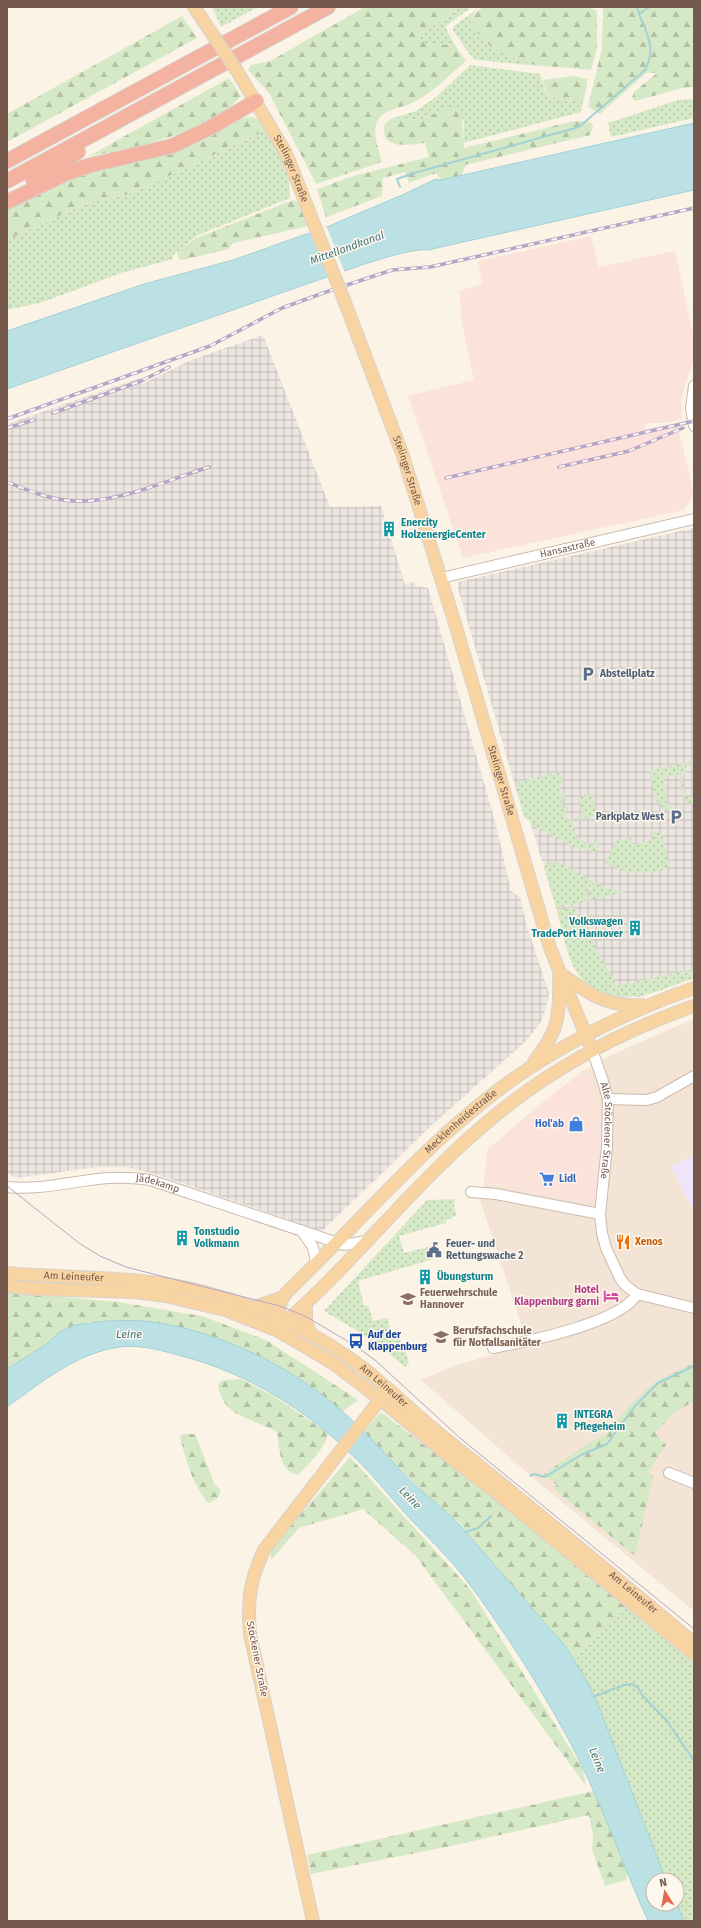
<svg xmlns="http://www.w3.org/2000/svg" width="701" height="1928" font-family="'Fira Sans',sans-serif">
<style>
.residential{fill:#f3e4d6}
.commercial{fill:#fbe3db}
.industrial{fill:url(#industrial-grid)}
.education{fill:#f0e4f8}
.grass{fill:url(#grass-dots)}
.forest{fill:url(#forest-firs)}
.water{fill:#bce1e5;stroke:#a2d1d6}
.pier{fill:#fcf3e7}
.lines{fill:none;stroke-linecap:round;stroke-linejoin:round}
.stream{stroke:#a2d1d6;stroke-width:2}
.minor-casing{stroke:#cdbaae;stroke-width:12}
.major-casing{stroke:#d8d1cd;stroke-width:14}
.highway-casing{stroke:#d8d1cd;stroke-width:16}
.minor{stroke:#fff;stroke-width:10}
.major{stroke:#f8d4a2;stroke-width:12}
.highway{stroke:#f4b2a0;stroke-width:14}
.tram{stroke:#b5a5c6;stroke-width:1}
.rail-casing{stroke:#b5a5c6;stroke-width:3.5}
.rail{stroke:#fef7ed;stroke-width:2;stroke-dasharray:6;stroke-linecap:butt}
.major-bridge-casing{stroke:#d8d1cd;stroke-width:14;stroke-linecap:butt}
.major-bridge{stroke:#f8d4a2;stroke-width:12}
.labels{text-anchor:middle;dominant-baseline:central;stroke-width:3;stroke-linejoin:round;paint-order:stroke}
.street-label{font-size:10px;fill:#75594c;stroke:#fef7ed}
.culture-label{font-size:10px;font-weight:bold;fill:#0d838f;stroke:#fef7ed;text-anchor:start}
.service-label{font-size:10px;font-weight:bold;fill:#4e5e75;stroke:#fef7ed;text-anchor:start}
.shop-label{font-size:10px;font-weight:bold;fill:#366cbe;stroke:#fef7ed;text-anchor:end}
.food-label{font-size:10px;font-weight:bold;fill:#c56008;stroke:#fef7ed;text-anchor:start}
.hotel-label{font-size:10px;font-weight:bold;fill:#b23c85;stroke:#fef7ed;text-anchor:end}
.education-label{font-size:10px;font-weight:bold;fill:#785e54;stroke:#fef7ed;text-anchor:start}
.transit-label{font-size:10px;font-weight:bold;fill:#164399;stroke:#fef7ed;text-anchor:start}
.water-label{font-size:11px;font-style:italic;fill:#437980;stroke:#fef7ed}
</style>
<defs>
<pattern id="industrial-grid" width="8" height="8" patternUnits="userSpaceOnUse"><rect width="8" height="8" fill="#ece6e1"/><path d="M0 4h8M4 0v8" fill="none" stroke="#c4bdb9"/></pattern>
<pattern id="grass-dots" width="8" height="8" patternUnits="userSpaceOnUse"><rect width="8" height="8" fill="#d6e9c6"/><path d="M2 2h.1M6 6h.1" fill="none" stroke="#b2c0a3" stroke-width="1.8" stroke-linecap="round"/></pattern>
<pattern id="forest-firs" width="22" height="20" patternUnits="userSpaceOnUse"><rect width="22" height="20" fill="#d6e9c6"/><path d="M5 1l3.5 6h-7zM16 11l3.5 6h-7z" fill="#b2c0a3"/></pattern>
</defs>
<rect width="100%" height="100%" fill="#fcf3e7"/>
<polygon class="residential" points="694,1019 694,1611 527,1473 421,1380 456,1365 528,1345 480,1200 484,1183 588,1203 595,1198 601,1151 599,1107 590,1075 580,1073 607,1057 640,1042"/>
<g class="commercial">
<polygon points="591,236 599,267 675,251 694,337 694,360 685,385 681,403 682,419 665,423 646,423 645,429 677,423 694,494 684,510 463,558 408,396 474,380 462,324 459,291 482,284 478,261"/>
<polygon points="580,1073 590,1075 599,1107 601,1151 595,1198 588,1203 484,1183 487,1150 539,1105"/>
</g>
<g class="industrial">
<polygon points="263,335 330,507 381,506 405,585 414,582 415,586 428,588 495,821 511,891 520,897 527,927 549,993 545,1011 540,1023 527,1040 433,1124 322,1231 155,1174 127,1167 97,1167 16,1178 7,1172 7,424 140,378 142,384 191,360"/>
<polygon points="694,528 694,978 639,997 595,989 586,983 572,961 530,821 524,817 458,588 458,582"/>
</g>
<polygon class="education" points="694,1155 694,1213 671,1167"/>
<g class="grass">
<polygon points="212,7 258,7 221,27"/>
<polygon points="461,7 471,7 445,27 455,45 425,45 420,41 419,35"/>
<polygon points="479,8 470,19 472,29 483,37 490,46 535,65 561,68 476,60 471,56 453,30 454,26"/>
<polygon points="470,65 540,74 546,94 556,99 583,102 581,112 463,143 464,120 443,109 423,120 393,118 416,111 436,97"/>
<polygon points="694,99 694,118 611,137 608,123 678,100"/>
<polygon points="268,129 288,167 290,198 198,235 173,255 173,259 121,273 40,303 7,310 7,240 85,204 133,193"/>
<polygon points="694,761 694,763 686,765 686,773 681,775 686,797 692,797 694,804 687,803 684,798 679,774 663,778 669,807 677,807 664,811 660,802 656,802 649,771"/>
<polygon points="560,772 563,782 559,787 561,796 565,792 566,795 562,801 564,809 568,805 569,808 565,814 567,822 572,819 576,837 593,846 595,841 597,842 598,846 595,853 584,848 580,850 531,825 530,821 524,817 515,783"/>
<polygon points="592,794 597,815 579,820 578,817 583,816 582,808 576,808 581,807 580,800 574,799"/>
<path d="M651 829 662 835 669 865 667 869C642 875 628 875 605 863L616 841 631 838 633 845 653 840Z"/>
<polygon points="551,862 557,862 593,881 583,902 556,907 544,867"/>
<polygon points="595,882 609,889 625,892 586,901"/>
<path d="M573 907 617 986 694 969V978C662 989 632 1006 599 991 590 987 582 981 576 971 566 954 563 932 557 913L558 910Z"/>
<polygon points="455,1199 454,1207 457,1215 445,1221 446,1223 399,1236 404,1253 436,1245 437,1258 358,1281 364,1306 368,1305 373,1321 388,1318 390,1330 386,1331 387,1336 393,1337 398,1336 404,1347 409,1363 405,1367 373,1341 372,1342 356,1330 324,1311 427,1200"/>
<polygon points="627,1608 694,1663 694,1921 684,1921 677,1903 677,1880 666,1880 599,1707 574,1660"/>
</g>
<g class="forest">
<path d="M365 7H461L419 35C422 49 443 44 455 45L466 61C448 76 431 95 410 104 399 108 384 110 378 120 371 130 379 151 382 162L316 184 269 93 248 70 251 65 270 61Z"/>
<polygon points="482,7 588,7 597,11 597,48 591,70 535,65 507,56 490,46 483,37 472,29 470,19"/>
<polygon points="603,7 694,7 694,87 682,88 635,101 632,98 634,92 657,73 646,73 600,114 588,107 602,48"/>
<polygon points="182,16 197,38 7,142 7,114"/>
<polygon points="574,76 587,79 587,86 583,102 556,99 546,93 543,80"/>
<path d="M229 78 241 96C213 131 132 149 89 156Z"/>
<path d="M461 108C464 121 461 135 464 148L574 121H584L592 123 593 127 590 135 465 165 462 175 441 180 436 173 409 183 405 172 383 178 382 196 326 217 317 189 353 176 429 157 425 143C409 145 378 151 385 123L393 118 423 120 443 109Z"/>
<polygon points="251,117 261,120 268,129 133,193 85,204 7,240 7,207 76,175 134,160 168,155 205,140 243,118"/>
<polygon points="293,200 299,202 308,226 233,243 229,249 182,260 179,259 177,252 196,238"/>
<polygon points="7,1292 118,1302 202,1316 266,1340 358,1400 342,1412 322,1395 211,1336 165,1325 143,1321 90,1322 61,1331 45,1345 7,1369"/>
<polygon points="694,1363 694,1401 669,1416 670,1417 655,1433 666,1445 648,1472 653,1477 635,1556 554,1489 557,1485 544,1474 588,1443 606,1434 631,1404 656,1381"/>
<path d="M241 1379 272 1395 328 1433C325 1449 309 1464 298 1475 278 1471 280 1448 277 1432 253 1418 221 1417 218 1384L223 1380Z"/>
<polygon points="381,1412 501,1504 627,1608 574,1660 566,1647 470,1537 460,1523 433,1502 364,1432"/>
<path d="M184 1434H195L215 1485 221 1490 218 1498 208 1503C193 1485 185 1459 180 1436Z"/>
<polygon points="350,1457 470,1589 583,1769 586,1786 415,1555 363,1509 299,1528 271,1560 271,1549"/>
<polygon points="594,1791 628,1873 626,1880 605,1886 592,1849 593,1835 589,1815 451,1846 311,1874 307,1855"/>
</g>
<g class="water">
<path d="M694 123V190L428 250C409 247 348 270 327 277L7 389V331L144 284 233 260 329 226 402 195 436 179 441 180Z"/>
<path d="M107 1321C119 1321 131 1320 143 1321 205 1327 272 1357 321 1394 355 1419 382 1451 411 1481 430 1500 454 1515 470 1537L566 1647 587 1681 599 1707 666 1880H653V1904L677 1903 684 1921H648C620 1859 599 1794 565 1733 537 1682 505 1632 470 1585 451 1559 425 1535 403 1511 387 1493 372 1474 355 1458 308 1411 249 1374 185 1357 164 1351 140 1344 119 1347 75 1354 42 1382 7 1407V1369L45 1345 61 1331 75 1325Z"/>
</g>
<polygon class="pier" points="326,225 345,273 330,278 311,230"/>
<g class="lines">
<g class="stream">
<polyline points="637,7 639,13"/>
<path d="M400 187 397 179 414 173 579 127 645 70C657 47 646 33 639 14L649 7"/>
<polyline points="530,1476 534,1474 545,1477 581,1455 607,1444 635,1406 658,1383 694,1366"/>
<polyline points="466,1532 478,1528 491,1516"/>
<polyline points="593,1697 624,1685 632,1684 638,1688 643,1696 667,1721 694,1761"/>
</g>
<g class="minor-casing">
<g id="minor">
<polyline points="694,386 691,408 694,426"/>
<path id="s1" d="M441 578 694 519"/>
<path id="s2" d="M592 1050 602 1078 608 1099 607 1146 600 1214 602 1233 606 1248 620 1278 625 1285 637 1294 694 1308"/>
<polyline points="608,1099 647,1100 657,1097 694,1076"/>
<path id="s3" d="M7 1187C41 1191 76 1180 109 1178 123 1177 136 1178 150 1180L344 1245 366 1241"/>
<polyline points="471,1192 496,1194 600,1214"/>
<polyline points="301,1230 313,1247 316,1263"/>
<path d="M493 1348C525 1342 621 1323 637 1294"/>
<polyline points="669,1473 694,1483"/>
</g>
</g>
<g class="major-casing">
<g id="major">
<polyline points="194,7 213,35"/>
<path id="s4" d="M237 71 286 153 310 214"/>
<path id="s5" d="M344 300 402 453 456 627 550 948 592 1050"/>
<path d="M559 972C587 993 605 1007 642 1005"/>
<path d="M534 1062C558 1031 560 1018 559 979"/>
<path id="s6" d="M7 1273C72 1279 140 1275 204 1292 262 1307 320 1334 367 1371 394 1393 419 1418 447 1440 530 1506 612 1575 694 1643"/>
<polyline points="7,1286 37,1289 134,1292 166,1296 225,1310 276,1330 304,1346 334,1364 380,1399 456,1462 497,1493 694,1654"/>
<polyline points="306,1305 306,1322 311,1335"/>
<polyline points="252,1308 283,1297"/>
<path id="s7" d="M276 1325 281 1301 286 1293C366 1217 437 1128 531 1067 582 1034 637 1008 694 988"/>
<path d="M281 1326C357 1260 418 1178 497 1114 556 1066 622 1031 694 1006"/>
<path d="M313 1921 250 1634C247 1600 250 1580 264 1550L385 1393"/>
</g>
</g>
<g class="highway-casing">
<g id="highway">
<polyline points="7,161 291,7"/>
<polyline points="33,180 78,152"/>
<polyline points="7,181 328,7"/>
<polyline points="7,202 67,173 91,165 172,146 210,128 256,101"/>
</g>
</g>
<use href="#minor" class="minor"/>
<use href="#major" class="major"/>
<use href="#highway" class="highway"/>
<polyline class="tram" points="7,1186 79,1243 100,1256 126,1267 157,1275 280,1306 305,1316 354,1345 375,1360 460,1438 694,1629"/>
<g class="rail-casing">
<g id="rail">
<polyline points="53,413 141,381 169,367"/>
<polyline points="7,419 210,346 282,308 326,292 392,270 430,267 694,208"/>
<polyline points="7,428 34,420"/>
<polyline points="559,467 629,451 683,428"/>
<polyline points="446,478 694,421"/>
<path d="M7 482C29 491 51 500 75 501 119 503 168 480 209 467"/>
</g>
</g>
<use href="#rail" class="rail"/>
<g class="major-bridge-casing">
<g id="major-bridge">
<polyline points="213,35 237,71"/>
<polyline points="310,214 344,300"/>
</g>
</g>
<use href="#major-bridge" class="major-bridge"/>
</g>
<defs>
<g id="building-bare" transform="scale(1.2)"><path d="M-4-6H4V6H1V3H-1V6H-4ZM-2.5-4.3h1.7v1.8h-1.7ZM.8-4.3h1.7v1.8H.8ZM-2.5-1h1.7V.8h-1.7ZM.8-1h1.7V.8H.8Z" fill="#0f9aa8" stroke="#fef7ed" stroke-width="2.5" paint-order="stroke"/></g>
<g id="parking-bare" transform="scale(1.2)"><path d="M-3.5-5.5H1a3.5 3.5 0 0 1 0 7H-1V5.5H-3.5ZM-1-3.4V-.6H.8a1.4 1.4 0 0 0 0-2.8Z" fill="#5c6f8a" stroke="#fef7ed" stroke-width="2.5" paint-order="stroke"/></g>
<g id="shop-bare" transform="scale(1.2)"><path d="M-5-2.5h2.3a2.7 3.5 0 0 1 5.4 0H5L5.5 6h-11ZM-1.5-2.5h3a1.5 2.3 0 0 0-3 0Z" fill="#3f7fe0" stroke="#fef7ed" stroke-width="2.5" paint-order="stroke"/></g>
<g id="supermarket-bare" transform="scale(1.2)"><path d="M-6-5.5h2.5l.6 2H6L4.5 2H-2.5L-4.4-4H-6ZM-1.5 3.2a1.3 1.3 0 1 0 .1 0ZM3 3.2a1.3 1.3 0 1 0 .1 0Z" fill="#3f7fe0" stroke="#fef7ed" stroke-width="2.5" paint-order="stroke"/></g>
<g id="restaurant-bare" transform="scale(1.2)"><path d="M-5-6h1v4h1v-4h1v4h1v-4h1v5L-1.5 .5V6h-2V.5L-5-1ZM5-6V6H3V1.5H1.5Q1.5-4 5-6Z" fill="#e8710a" stroke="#fef7ed" stroke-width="2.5" paint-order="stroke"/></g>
<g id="civic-bare" transform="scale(1.2)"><path d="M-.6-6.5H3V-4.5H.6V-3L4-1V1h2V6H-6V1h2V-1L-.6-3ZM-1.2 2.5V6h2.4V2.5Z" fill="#5c6f8a" stroke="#fef7ed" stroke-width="2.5" paint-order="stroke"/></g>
<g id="hotel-bare" transform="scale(1.2)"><path d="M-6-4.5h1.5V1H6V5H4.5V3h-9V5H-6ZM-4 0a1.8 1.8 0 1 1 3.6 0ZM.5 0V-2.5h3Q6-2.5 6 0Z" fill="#d1479c" stroke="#fef7ed" stroke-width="2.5" paint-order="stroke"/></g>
<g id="university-bare" transform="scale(1.2)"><path d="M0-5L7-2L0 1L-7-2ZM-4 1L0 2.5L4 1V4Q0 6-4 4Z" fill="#8d6e63" stroke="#fef7ed" stroke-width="2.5" paint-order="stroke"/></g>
<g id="bus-bare" transform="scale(1.2)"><path d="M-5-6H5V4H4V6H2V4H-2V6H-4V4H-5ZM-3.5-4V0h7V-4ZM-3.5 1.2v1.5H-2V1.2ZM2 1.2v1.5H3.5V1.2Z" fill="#1a4fb4" stroke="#fef7ed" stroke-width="2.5" paint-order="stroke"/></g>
</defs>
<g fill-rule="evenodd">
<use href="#building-bare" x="389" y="529"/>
<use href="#parking-bare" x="588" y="674"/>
<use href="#parking-bare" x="676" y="817"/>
<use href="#building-bare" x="635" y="928"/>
<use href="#shop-bare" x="576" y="1124"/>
<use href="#supermarket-bare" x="547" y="1179"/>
<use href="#building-bare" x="182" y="1238"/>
<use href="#restaurant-bare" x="623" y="1242"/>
<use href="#civic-bare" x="434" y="1250"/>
<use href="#building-bare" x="425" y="1277"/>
<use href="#hotel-bare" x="611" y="1296"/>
<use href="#university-bare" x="408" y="1299"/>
<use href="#university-bare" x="441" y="1337"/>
<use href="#bus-bare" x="356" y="1341"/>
<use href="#building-bare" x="562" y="1421"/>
</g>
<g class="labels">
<g class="street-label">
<text stroke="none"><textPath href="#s4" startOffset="112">Stelinger Straße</textPath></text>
<text stroke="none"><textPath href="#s5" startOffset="182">Stelinger Straße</textPath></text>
<text stroke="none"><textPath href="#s1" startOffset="130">Hansastraße</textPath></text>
<text stroke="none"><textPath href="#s5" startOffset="506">Stelinger Straße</textPath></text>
<text stroke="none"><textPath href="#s7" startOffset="279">Mecklenheidestraße</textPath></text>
<text stroke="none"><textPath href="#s2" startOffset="83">Alte Stöckener Straße</textPath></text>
<text stroke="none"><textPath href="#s3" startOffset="152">Jädekamp</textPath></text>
<text stroke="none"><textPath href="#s6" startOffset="67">Am Leineufer</textPath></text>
<text stroke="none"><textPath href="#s6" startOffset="403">Am Leineufer</textPath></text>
<text stroke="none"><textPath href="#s6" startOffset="727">Am Leineufer</textPath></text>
<text transform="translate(257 1659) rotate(79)">Stöckener Straße</text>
</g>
<g class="culture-label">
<text x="401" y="523">Enercity<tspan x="401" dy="12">HolzenergieCenter</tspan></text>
<text x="623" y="922" text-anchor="end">Volkswagen<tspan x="623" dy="12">TradePort Hannover</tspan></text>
<text x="194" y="1232">Tonstudio<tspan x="194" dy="12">Volkmann</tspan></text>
<text x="437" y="1277">Übungsturm</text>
<text x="574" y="1415">INTEGRA<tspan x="574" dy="12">Pflegeheim</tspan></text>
</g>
<g class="service-label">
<text x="600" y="674">Abstellplatz</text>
<text x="664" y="817" text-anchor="end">Parkplatz West</text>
<text x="446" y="1244">Feuer- und<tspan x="446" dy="12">Rettungswache 2</tspan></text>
</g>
<g class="shop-label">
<text x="564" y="1124">Hol'ab</text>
<text x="559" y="1179" text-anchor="start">Lidl</text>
</g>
<g class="food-label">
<text x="635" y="1242">Xenos</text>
</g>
<g class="hotel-label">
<text x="599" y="1290">Hotel<tspan x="599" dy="12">Klappenburg garni</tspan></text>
</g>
<g class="education-label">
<text x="420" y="1293">Feuerwehrschule<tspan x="420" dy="12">Hannover</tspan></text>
<text x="453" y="1331">Berufsfachschule<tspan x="453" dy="12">für Notfallsanitäter</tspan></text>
</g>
<g class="transit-label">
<text x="368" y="1335">Auf der<tspan x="368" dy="12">Klappenburg</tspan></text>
</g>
<g class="water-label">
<text transform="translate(347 248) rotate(-20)">Mittellandkanal</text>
<text x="129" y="1334">Leine</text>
<text transform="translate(410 1498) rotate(46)">Leine</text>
<text transform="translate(597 1760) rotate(68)">Leine</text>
</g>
</g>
<rect width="701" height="1928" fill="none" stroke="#75594c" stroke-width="16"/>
<g transform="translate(665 1892) rotate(349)"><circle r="19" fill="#fef7ed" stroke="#c7b8ad"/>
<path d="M0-3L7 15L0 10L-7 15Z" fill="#e16a51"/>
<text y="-6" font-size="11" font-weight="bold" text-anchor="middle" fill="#75594c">N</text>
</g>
</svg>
